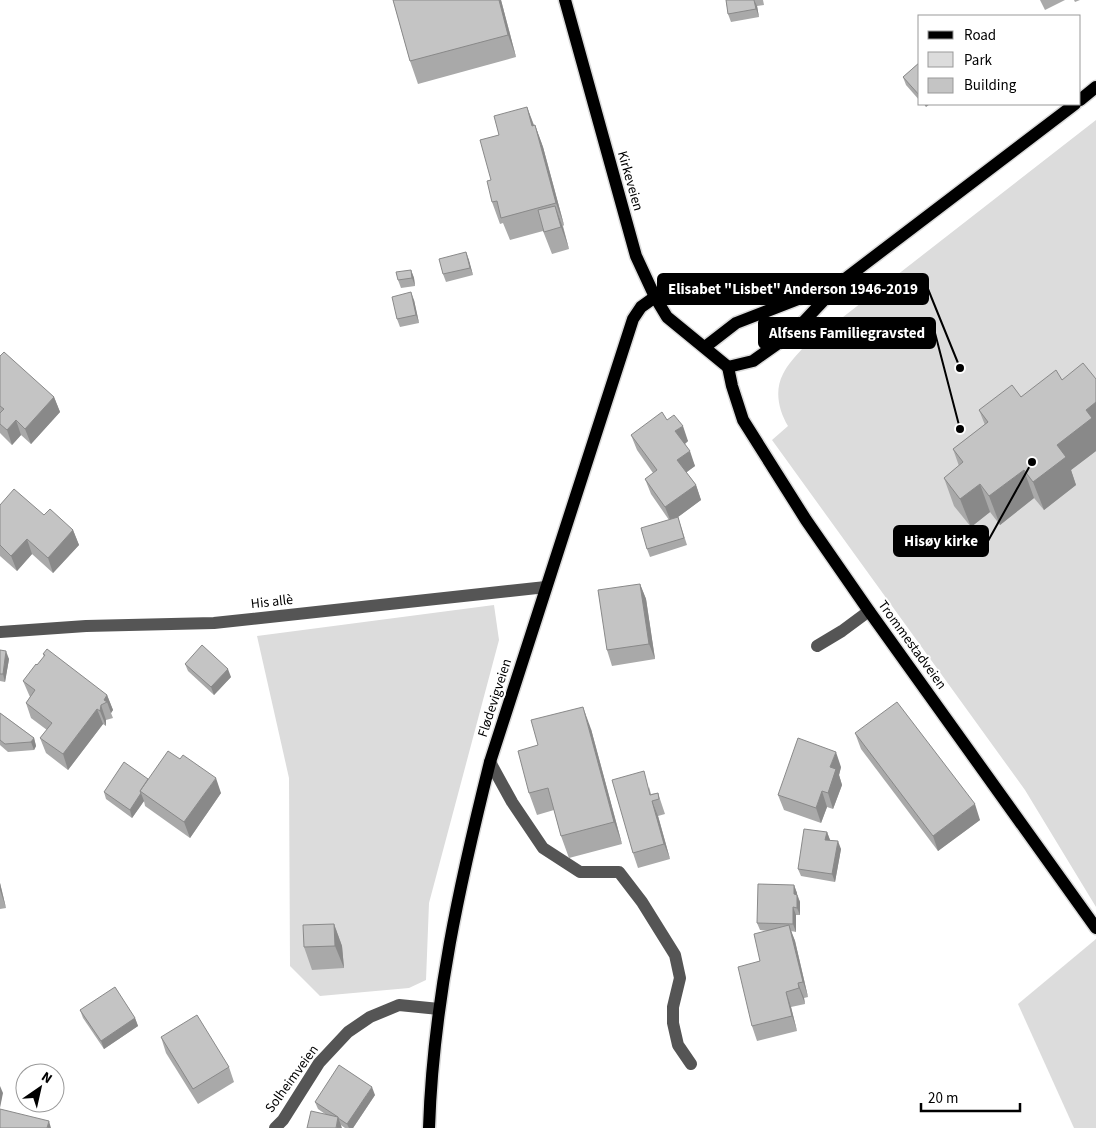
<svg xmlns="http://www.w3.org/2000/svg" width="1096" height="1128" font-family="'Source Sans 3',sans-serif">
<style>
.green{fill:#dcdcdc}
.lines{fill:none;stroke-linecap:round;stroke-linejoin:round}
.major-casing{stroke:#dbdbdb;stroke-width:15}
.minor{stroke:#555;stroke-width:12}
.major{stroke:#000;stroke-width:12}
.wall{fill:#a9a9a9}
.shaded-wall{fill:#898989}
.building{fill:#c4c4c4;stroke:#898989}
.labels{text-anchor:middle;dominant-baseline:central;stroke-width:4;stroke-linejoin:round;paint-order:stroke}
.street-label{font-size:14px;fill:#000;stroke:#fff}
.leader{fill:none;stroke:#000;stroke-width:2}
.callout-dot{fill:#000;stroke:#fff;stroke-width:2}
.callout{fill:#000;stroke:#000;stroke-width:2}
.callout-label{font-size:15px;text-anchor:middle;font-weight:bold;fill:#fff}
</style>
<rect width="100%" height="100%" fill="#fff"/>
<g class="green">
<path d="M1096 120V907L1025 790 772 440 788 426C779 411 774 391 783 374 787 365 796 356 802 349Z"/>
<polygon points="494,605 499,640 429,903 426,980 409,988 320,996 290,966 289,778 257,636"/>
<polygon points="1096,939 1096,1128 1074,1128 1018,1004"/>
</g>
<g class="lines">
<g class="major-casing">
<g id="major">
<polyline points="565,0 636,256 655,297 667,317 728,367"/>
<polyline points="1080,100 1096,87"/>
<polyline points="705,347 736,323 837,284"/>
<polyline points="728,367 732,386 743,420 806,520 869,611 1096,928"/>
<polyline points="728,367 753,361 794,332 841,282 1075,104"/>
<path d="M429 1128C433 1004 460 882 490 762L633 319 641 307 655 297"/>
</g>
</g>
<g class="minor">
<polyline points="0,632 86,626 214,623 546,587"/>
<polyline points="817,646 842,631 869,611"/>
<polyline points="490,762 512,802 543,848 580,872 619,872 642,902 675,955 680,978 673,1007 673,1023 678,1045 691,1064"/>
<polyline points="275,1128 283,1120 319,1063 348,1032 370,1017 399,1005 439,1009"/>
</g>
<use href="#major" class="major"/>
</g>
<g class="wall">
<polygon points="393,0 501,0 516,57 418,84 410,61"/>
<polygon points="726,0 763,0 764,5 757,6 759,17 731,22 728,14"/>
<polygon points="1040,0 1065,0 1045,10"/>
<polygon points="1074,0 1080,0 1075,2"/>
<polygon points="920,62 920,101 906,85 903,77"/>
<polygon points="527,107 534,125 535,125 543,147 564,225 563,226 569,249 552,254 543,231 510,240 503,223 500,224 492,202 491,180 499,135"/>
<polygon points="466,252 473,275 446,282 443,274"/>
<polygon points="411,270 414,278 415,286 401,288 398,280"/>
<polygon points="414,300 419,323 400,327 397,319"/>
<polygon points="0,356 54,397 60,412 31,444 21,435 12,445 0,433"/>
<polygon points="1096,379 1096,451 1071,470 1076,485 1044,510 1034,498 1000,525 990,512 971,527 954,506 944,478 959,466 953,449 985,425 979,410 1021,397"/>
<polygon points="667,420 688,441 685,444 695,466 686,472 696,485 701,500 678,517 687,545 650,557 647,549 669,520 651,494 645,479 653,473 637,450 631,435"/>
<polygon points="0,505 44,515 73,530 79,545 53,573 32,554 17,571 0,556"/>
<polygon points="640,584 646,599 655,659 612,666 607,650"/>
<polygon points="0,650 9,659 5,682 0,681"/>
<polygon points="43,654 107,695 113,710 111,713 113,718 106,720 106,726 103,724 68,770 46,753 40,738 47,730 31,718 26,703 30,697 23,681 44,657"/>
<polygon points="185,664 231,677 214,695 188,671"/>
<polygon points="0,713 34,738 36,746 34,750 8,752 0,745"/>
<polygon points="591,729 622,844 569,858 561,836 554,810 537,815 529,793 538,745"/>
<polygon points="855,733 980,820 938,851 861,749"/>
<polygon points="841,767 839,775 842,785 833,809 827,807 821,823 784,810 778,795"/>
<polygon points="148,779 221,793 190,838 145,806 144,801 132,818 106,799 104,792"/>
<polygon points="649,787 651,794 658,793 665,814 658,816 670,859 638,868 633,853"/>
<polygon points="827,832 830,840 841,849 835,882 801,876 798,869"/>
<polygon points="0,883 6,908 0,909"/>
<polygon points="794,885 800,902 800,915 796,915 796,932 791,931 795,941 808,997 804,998 805,1004 791,1007 797,1031 757,1041 752,1026 760,961 768,931 760,930 757,923"/>
<polygon points="334,924 342,946 344,968 312,970 304,947"/>
<polygon points="80,1010 135,1018 138,1026 104,1049 83,1018"/>
<polygon points="161,1037 229,1067 234,1082 198,1104 166,1053"/>
<polygon points="375,1095 353,1128 345,1128 318,1109 315,1102"/>
</g>
<g class="shaded-wall">
<polygon points="499,0 501,0 516,57 508,35"/>
<polygon points="754,0 757,6 759,17 756,9"/>
<polygon points="924,104 930,104 926,107"/>
<polygon points="527,107 535,129 532,126"/>
<polygon points="535,125 543,147 564,225 556,203"/>
<polygon points="555,206 563,228 569,249 561,227"/>
<polygon points="466,252 469,260 473,275 470,268"/>
<polygon points="411,270 414,278 415,286 412,278"/>
<polygon points="411,292 414,300 419,323 416,315"/>
<polygon points="54,397 60,412 31,444 25,429"/>
<polygon points="1096,402 1096,451 1071,470 1076,485 1044,510 1033,482 1057,445 1086,410"/>
<polygon points="16,420 21,435 12,445 7,430"/>
<polygon points="683,426 688,441 681,447 675,431"/>
<polygon points="690,451 695,466 683,475 677,460"/>
<polygon points="1024,470 1034,498 1000,525 989,496"/>
<polygon points="980,484 990,512 971,527 960,499"/>
<polygon points="696,485 701,500 678,517 687,545 678,517 671,522 665,507"/>
<polygon points="73,530 79,545 53,573 48,558"/>
<polygon points="27,539 32,554 17,571 11,556"/>
<polygon points="640,584 646,599 655,659 649,644"/>
<polygon points="6,651 9,659 5,682 3,674"/>
<polygon points="228,669 231,677 214,695 211,687"/>
<polygon points="107,695 113,710 111,713 107,702 104,700"/>
<polygon points="101,705 106,720 106,726 100,711"/>
<polygon points="583,707 591,729 622,844 614,822"/>
<polygon points="97,709 103,724 68,770 63,754"/>
<polygon points="34,738 36,746 34,750 31,742"/>
<polygon points="836,752 841,767 839,775 842,785 833,809 828,793 830,767"/>
<polygon points="216,778 221,793 190,838 184,822"/>
<polygon points="822,791 827,807 821,823 816,808"/>
<polygon points="141,793 144,801 132,818 130,810"/>
<polygon points="652,801 658,816 670,859 664,844"/>
<polygon points="975,804 980,820 938,851 933,836"/>
<polygon points="827,832 830,840 825,840"/>
<polygon points="838,841 841,849 835,882 832,874"/>
<polygon points="0,883 6,908 0,890"/>
<polygon points="794,885 797,893 797,902 794,894"/>
<polygon points="797,895 800,902 800,915 797,908"/>
<polygon points="793,907 796,915 796,932 793,924"/>
<polygon points="334,924 342,946 344,968 335,946"/>
<polygon points="789,925 795,941 808,997 803,982"/>
<polygon points="798,983 804,998 805,1004 799,988"/>
<polygon points="786,992 791,1007 797,1031 792,1016"/>
<polygon points="135,1018 138,1026 104,1049 101,1041"/>
<polygon points="0,1086 3,1093 0,1108"/>
<polygon points="372,1087 375,1095 353,1128 349,1128 347,1124"/>
<polygon points="338,1117 342,1128 336,1128"/>
<polygon points="49,1121 51,1128 47,1128"/>
</g>
<g class="building">
<polygon points="393,0 499,0 508,35 410,61"/>
<polygon points="726,0 754,0 756,9 728,14"/>
<polygon points="920,62 920,96 903,77"/>
<polygon points="527,107 532,126 535,125 556,203 501,218 497,201 492,202 487,181 491,180 480,140 499,135 494,116"/>
<polygon points="555,206 561,227 544,232 538,210"/>
<polygon points="466,252 470,268 443,274 439,259"/>
<polygon points="411,270 412,278 398,280 396,272"/>
<polygon points="411,292 416,315 397,319 392,297"/>
<polygon points="4,352 54,397 25,429 16,420 7,430 0,424 0,413 4,409 0,406 0,356"/>
<polygon points="1083,363 1096,379 1096,402 1086,410 1092,418 1057,445 1066,457 1033,482 1024,470 989,496 980,484 960,499 944,478 963,462 953,449 988,422 979,410 1012,385 1021,397 1056,370 1062,380"/>
<polygon points="662,412 667,420 674,415 683,426 675,431 690,451 677,460 696,485 665,507 645,479 657,470 631,435"/>
<polygon points="14,489 44,515 50,509 73,530 48,558 27,539 11,556 0,545 0,505"/>
<polygon points="678,517 684,538 647,549 641,528"/>
<polygon points="640,584 649,644 607,650 598,590"/>
<polygon points="202,645 228,669 211,687 185,664"/>
<polygon points="47,649 107,695 104,700 107,702 101,705 100,711 97,709 63,754 40,738 52,723 26,703 35,690 23,681 36,664 37,665 45,655 43,654"/>
<polygon points="0,650 6,651 3,674 0,674"/>
<polygon points="897,702 975,804 933,836 855,733"/>
<polygon points="583,707 614,822 561,836 548,788 529,793 518,751 538,745 531,720"/>
<polygon points="0,713 34,738 31,742 5,744 0,740"/>
<polygon points="798,738 836,752 830,767 836,769 828,793 822,791 816,808 778,795"/>
<polygon points="168,751 180,759 183,755 216,778 184,822 140,791"/>
<polygon points="124,762 148,779 140,791 141,793 130,810 104,792"/>
<polygon points="644,771 650,795 658,793 659,799 652,801 664,844 633,853 612,780"/>
<polygon points="804,829 827,832 825,840 838,841 832,874 798,869"/>
<polygon points="758,884 794,885 794,894 797,895 797,908 793,907 793,924 757,923"/>
<polygon points="334,924 335,946 304,947 303,925"/>
<polygon points="789,925 803,982 798,983 799,988 786,992 792,1016 752,1026 738,967 760,961 754,934"/>
<polygon points="115,987 135,1018 101,1041 80,1010"/>
<polygon points="197,1015 229,1067 193,1089 161,1037"/>
<polygon points="339,1065 372,1087 347,1124 338,1118 338,1117 315,1102"/>
<polygon points="0,1109 49,1121 47,1128 0,1128"/>
<polygon points="311,1111 338,1117 336,1128 307,1128"/>
</g>
<g class="labels">
<g class="street-label">
<text transform="translate(630 181) rotate(74)">Kirkeveien</text>
<text transform="translate(272 602) rotate(-6)">His allè</text>
<text transform="translate(912 645) rotate(54)">Trommestadveien</text>
<text transform="translate(495 698) rotate(-72)">Flødevigveien</text>
<text transform="translate(292 1079) rotate(-54)">Solheimveien</text>
</g>
</g>
<path class="leader" d="M960 368L928 289M960 429L935 333M1032 462L988 541"/>
<g class="callout-dot">
<circle cx="960" cy="368" r="5"/>
<circle cx="960" cy="429" r="5"/>
<circle cx="1032" cy="462" r="5"/>
</g>
<g class="callout">
<rect x="658" y="274" width="270" height="30" rx="5"/>
<rect x="759" y="318" width="176" height="30" rx="5"/>
<rect x="894" y="526" width="94" height="30" rx="5"/>
</g>
<g class="callout-label">
<text x="793" y="294">Elisabet "Lisbet" Anderson 1946-2019</text>
<text x="847" y="338">Alfsens Familiegravsted</text>
<text x="941" y="546">Hisøy kirke</text>
</g>
<rect x="918" y="15" width="162" height="90" fill="#ffffff" stroke="#999999"/>
<rect x="928" y="31" width="25" height="8" fill="#000000" stroke="#999999"/>
<text x="964" y="40" font-size="15" fill="#000000">Road</text>
<rect x="928" y="52" width="25" height="15" fill="#dcdcdc" stroke="#999999"/>
<text x="964" y="65" font-size="15" fill="#000000">Park</text>
<rect x="928" y="78" width="25" height="15" fill="#c4c4c4" stroke="#999999"/>
<text x="964" y="90" font-size="15" fill="#000000">Building</text>
<g transform="translate(40 1088) rotate(34)"><circle r="24" fill="#ffffff" stroke="#999999"/>
<path d="M0-4L9 19L0 12L-9 19Z" fill="#000000"/>
<text y="-8" font-size="14" font-weight="bold" text-anchor="middle" fill="#000000">N</text>
</g>
<path d="M921 1103v8h99v-8" fill="none" stroke="#000000" stroke-width="2.5"/>
<text x="928" y="1103" font-size="15" fill="#000000" stroke="#ffffff" stroke-width="4" paint-order="stroke">20 m</text>
</svg>
